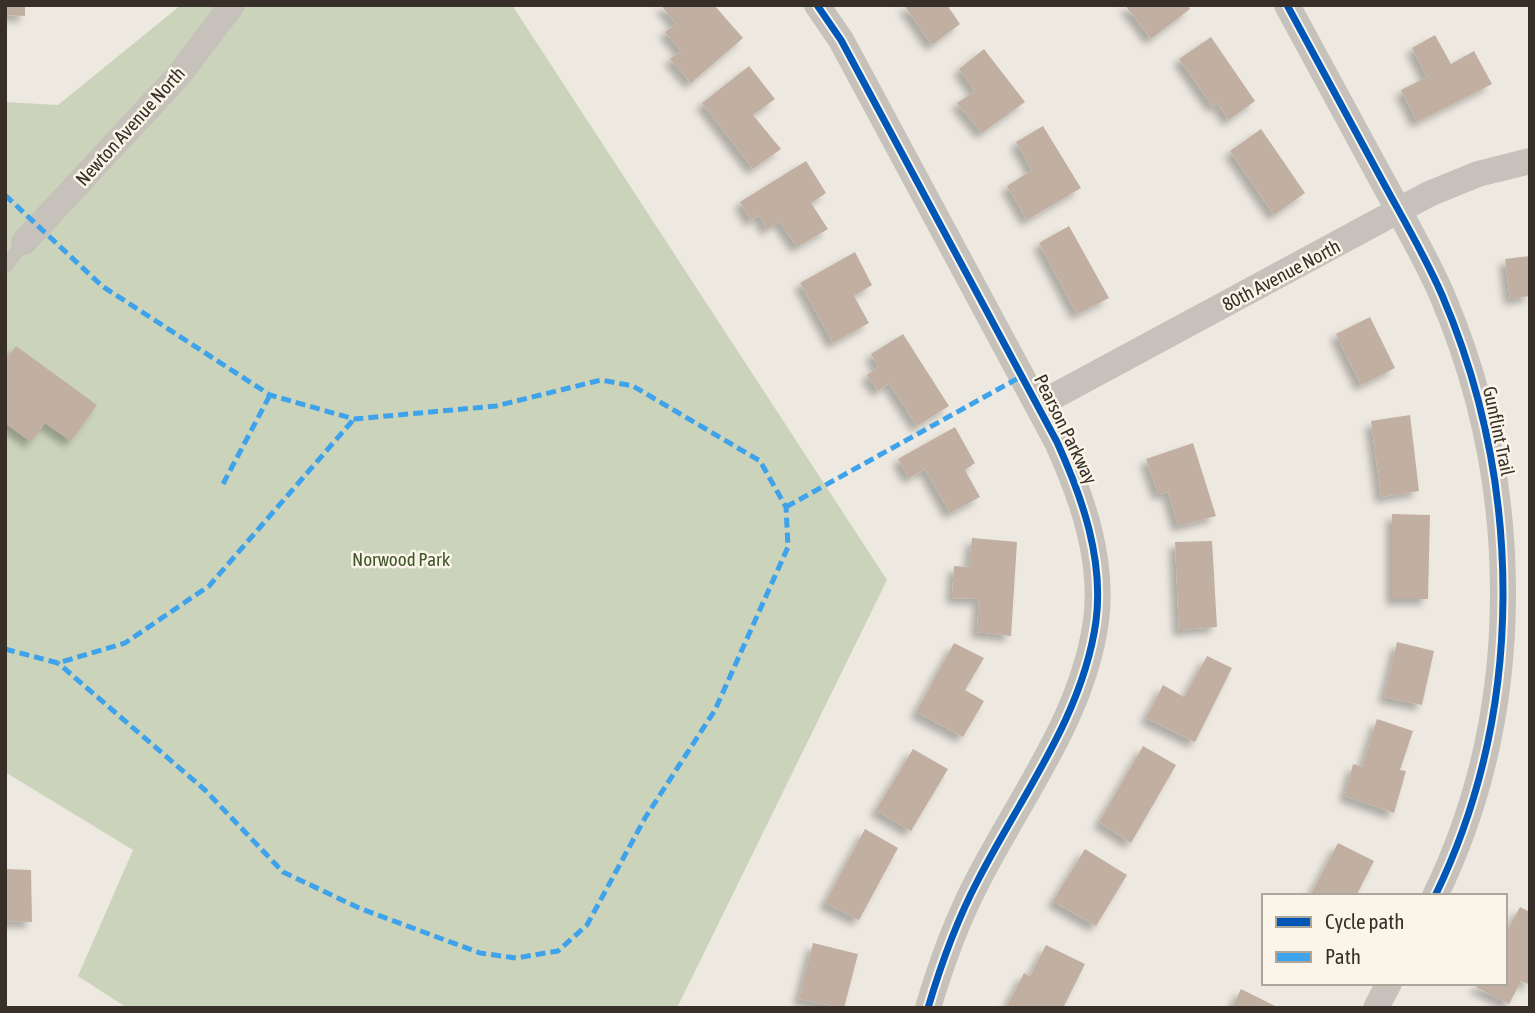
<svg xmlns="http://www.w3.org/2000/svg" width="1535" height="1013" font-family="'Asap Condensed',sans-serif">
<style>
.green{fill:#cbd4ba}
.building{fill:#c1b0a2;filter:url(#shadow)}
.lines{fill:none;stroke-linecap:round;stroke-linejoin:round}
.lane{stroke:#c6c1ba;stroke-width:14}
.street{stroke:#c6c1ba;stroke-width:26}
.quiet{stroke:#3fa3eb;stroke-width:5;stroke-dasharray:10 5;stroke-linecap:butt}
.cycleway-casing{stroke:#faf5e8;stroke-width:11}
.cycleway{stroke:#0057b8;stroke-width:7}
.labels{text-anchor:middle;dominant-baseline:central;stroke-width:5;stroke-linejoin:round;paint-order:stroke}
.street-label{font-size:19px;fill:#372f28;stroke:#faf5e8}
.park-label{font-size:19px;fill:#3f562b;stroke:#faf5e8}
</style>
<defs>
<filter id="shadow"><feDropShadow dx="-6" dy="6" stdDeviation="3.5" flood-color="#0004"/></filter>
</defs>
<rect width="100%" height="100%" fill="#ede9e1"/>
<polygon class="green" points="181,5 512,5 887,580 677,1008 127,1008 78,976 133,850 5,772 5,102 58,105"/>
<g class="building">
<polygon points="5,5 25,5 25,16 5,15"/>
<polygon points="661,5 714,5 743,38 691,83 670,59 681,51 665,32 676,24"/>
<polygon points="904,5 947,5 960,24 932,45"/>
<polygon points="1125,5 1188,5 1190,9 1151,39"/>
<polygon points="1435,35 1451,64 1474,51 1492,84 1417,122 1401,90 1427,77 1412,48"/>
<polygon points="1211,37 1255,101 1229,120 1217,103 1213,107 1179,59"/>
<polygon points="984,49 1025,102 982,133 957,103 975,91 959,69"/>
<polygon points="749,66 775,99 753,115 781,149 753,169 702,103"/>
<polygon points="1043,126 1081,188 1027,220 1007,186 1032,170 1016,142"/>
<polygon points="1261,129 1305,193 1274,215 1230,151"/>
<polygon points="806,161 826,193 811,203 828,229 797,247 779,221 767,230 759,215 751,221 740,202"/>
<polygon points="1069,226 1109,298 1077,314 1039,243"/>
<polygon points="855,252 872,285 854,296 869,323 833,343 800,283"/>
<polygon points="1530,256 1530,296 1510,299 1505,259"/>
<polygon points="1370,317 1395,368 1361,385 1336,334"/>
<polygon points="903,334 949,406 917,426 889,383 878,391 867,375 878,367 871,354"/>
<polygon points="16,346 97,405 71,441 45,423 31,442 5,423 5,361"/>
<polygon points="1410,415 1419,491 1381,497 1371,421"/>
<polygon points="955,427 975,463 965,470 980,497 950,513 925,469 909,478 898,459"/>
<polygon points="1193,443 1216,516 1178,526 1168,492 1158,494 1146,459"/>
<polygon points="1392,514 1430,515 1428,599 1392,599"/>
<polygon points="972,538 1017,542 1011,636 977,632 979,599 952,598 954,566 969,567"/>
<polygon points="1212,541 1217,627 1179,630 1175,542"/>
<polygon points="1397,642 1434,651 1422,705 1384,697"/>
<polygon points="954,643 984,658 965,690 984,701 963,737 916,712"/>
<polygon points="1207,656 1232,668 1195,742 1146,718 1163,685 1184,697"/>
<polygon points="1377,719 1413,731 1400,770 1406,771 1394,813 1345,796 1353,764 1362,767"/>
<polygon points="1143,746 1176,765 1131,843 1099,822"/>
<polygon points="913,749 948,769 911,831 876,810"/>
<polygon points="865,829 898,848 859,920 825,903"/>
<polygon points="1338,843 1374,861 1356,896 1315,896 1311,894"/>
<polygon points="1085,849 1127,875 1096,926 1053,901"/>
<polygon points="5,869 31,870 32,922 5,921"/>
<polygon points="1520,907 1530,912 1530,985 1521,981 1509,1004 1476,987 1478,983 1505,983 1505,934"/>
<polygon points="813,943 858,954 844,1008 799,999"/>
<polygon points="1046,945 1085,964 1063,1008 1007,1006 1024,973 1030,976"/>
<polygon points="1241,989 1279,1008 1232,1008"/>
</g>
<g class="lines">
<polyline class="lane" points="5,267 24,242"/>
<g class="street">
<path d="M817 5 841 40 1057 442C1082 497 1104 559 1096 621 1083 716 1021 796 978 880 957 920 941 964 928 1008"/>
<path d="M1287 5C1319 64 1351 123 1383 182 1403 219 1425 256 1442 295 1523 485 1526 709 1435 896"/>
<polyline points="24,242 179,75 232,5"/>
<polyline points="1038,405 1429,194 1478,174 1530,161"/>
<polyline points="1376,1008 1389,983"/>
</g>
<g class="quiet">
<polyline points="5,195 102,286 270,395 354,419 496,406 601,380 633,386 760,461 786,507 788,547 715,710 645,818 587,925 558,951 516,958 480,953 359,908 283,872 205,790 58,663"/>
<polyline points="223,484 270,395"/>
<polyline points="786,507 1022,376"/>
<polyline points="5,649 58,663 125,643 209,586 354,419"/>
</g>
<g class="cycleway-casing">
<g id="cycleway">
<path d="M817 5 841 40 1057 442C1082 497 1104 559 1096 621 1083 716 1021 796 978 880 957 920 941 964 928 1008"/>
<path d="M1287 5C1319 64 1351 123 1383 182 1403 219 1425 256 1442 295 1523 485 1526 709 1435 896"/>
</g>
</g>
<use href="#cycleway" class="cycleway"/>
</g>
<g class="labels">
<g class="street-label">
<text transform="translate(130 126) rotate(-48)">Newton Avenue North</text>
<text transform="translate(1281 275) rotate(-28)">80th Avenue North</text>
<text transform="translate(1066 429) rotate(64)">Pearson Parkway</text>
<text transform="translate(1499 431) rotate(78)">Gunflint Trail</text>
</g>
<g class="park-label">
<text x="401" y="559">Norwood Park</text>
</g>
</g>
<rect width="1535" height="1013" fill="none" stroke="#372f28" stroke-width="14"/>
<rect x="1262" y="894" width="245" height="91" fill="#faf5e8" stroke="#aca69b" stroke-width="2"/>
<rect x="1276" y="917" width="35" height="10" fill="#0057b8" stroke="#aca69b" stroke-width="2"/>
<text x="1325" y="929" font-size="21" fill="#372f28">Cycle path</text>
<rect x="1276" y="952" width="35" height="10" fill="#3fa3eb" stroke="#aca69b" stroke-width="2"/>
<text x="1325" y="964" font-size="21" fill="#372f28">Path</text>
</svg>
